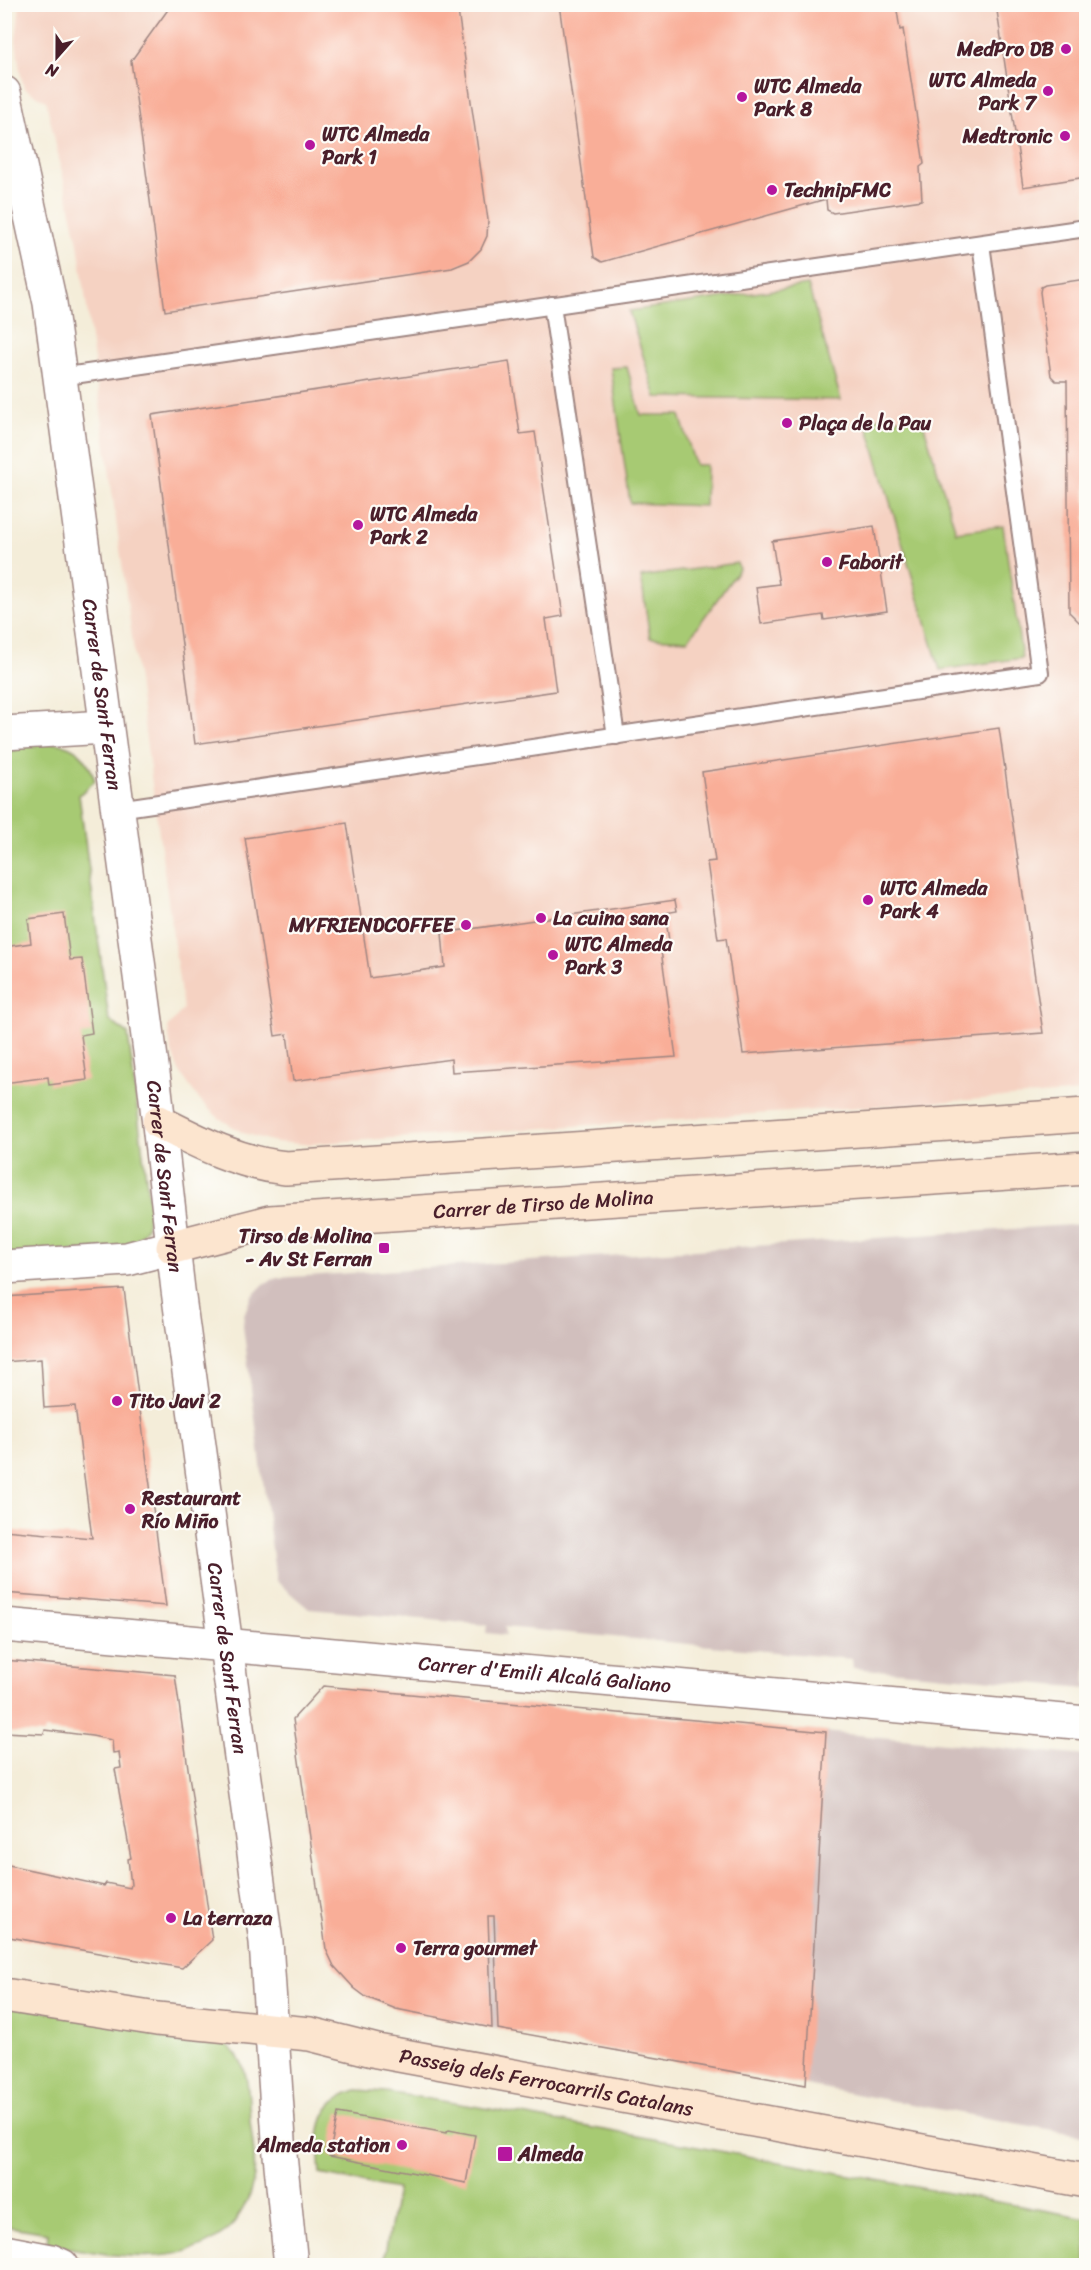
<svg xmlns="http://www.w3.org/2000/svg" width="1091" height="2270" font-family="Sriracha,sans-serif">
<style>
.built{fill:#f5d2c2}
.industrial{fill:#d1bfbd}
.green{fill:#a7ca73;stroke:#78744f;stroke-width:1.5}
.building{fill:#f9ae98}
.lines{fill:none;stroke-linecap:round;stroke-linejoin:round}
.lane-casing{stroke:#9f8682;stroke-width:20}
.street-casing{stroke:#9f8682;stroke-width:36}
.secondary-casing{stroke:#9f8682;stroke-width:36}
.lane{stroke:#fff;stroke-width:16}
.street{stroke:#fff;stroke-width:33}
.secondary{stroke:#fce5cf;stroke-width:33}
.poi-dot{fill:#b5179e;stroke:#fdfcf7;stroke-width:2}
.labels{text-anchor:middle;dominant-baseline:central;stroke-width:4.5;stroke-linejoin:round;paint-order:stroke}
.poi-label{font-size:20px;font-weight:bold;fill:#4a1f2b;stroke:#fdfcf7;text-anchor:start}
.street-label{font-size:20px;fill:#4a1f2b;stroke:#fdfcf7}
</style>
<rect width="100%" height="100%" fill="#fdfcf7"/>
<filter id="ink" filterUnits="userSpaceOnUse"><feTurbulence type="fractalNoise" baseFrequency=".0167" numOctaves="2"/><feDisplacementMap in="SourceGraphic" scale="12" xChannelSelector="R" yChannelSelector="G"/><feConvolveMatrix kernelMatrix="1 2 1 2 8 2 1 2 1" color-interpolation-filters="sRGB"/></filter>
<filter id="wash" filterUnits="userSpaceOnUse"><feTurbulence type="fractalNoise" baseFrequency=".008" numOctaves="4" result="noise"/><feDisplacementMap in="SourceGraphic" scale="24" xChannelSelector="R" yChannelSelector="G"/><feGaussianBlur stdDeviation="1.35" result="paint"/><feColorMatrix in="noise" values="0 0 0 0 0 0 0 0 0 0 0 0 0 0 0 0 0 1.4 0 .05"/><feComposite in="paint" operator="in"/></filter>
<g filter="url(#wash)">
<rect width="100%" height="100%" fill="#f4edd9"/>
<polygon class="built" points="20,4 1086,5 1086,1092 304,1144 275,1142 243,1133 219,1118 201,1102 179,1071 171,1050 168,1027 183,1009 78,243 46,101 24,88 20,72 16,40"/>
<g class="industrial">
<polygon points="1086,1224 1086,1688 853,1668 852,1659 505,1627 506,1635 486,1633 487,1625 309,1609 276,1581 243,1326 244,1315 251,1297 265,1283 277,1278"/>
<polygon points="323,1686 1086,1756 1086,2136 492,2028 396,2009 366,1997 342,1976 329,1958 309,1831 293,1719"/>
</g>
<g class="green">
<polygon points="808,285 841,400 656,397 629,311"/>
<polygon points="627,367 641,415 680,415 695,465 706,465 705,506 630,503 611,368"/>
<polygon points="865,418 922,419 956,532 1003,526 1022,658 940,670"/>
<polygon points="737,563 739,569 688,640 650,638 641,577"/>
<path d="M16 741C54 744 82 736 95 781L79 795 109 1020 128 1034 150 1210 146 1228 133 1246 5 1258V751L16 750Z"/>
<path d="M4 2004 223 2042C251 2062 248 2090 250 2121 252 2138 256 2158 254 2176 251 2198 239 2220 222 2235 173 2270 104 2254 47 2244L48 2233 5 2226Z"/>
<path d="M357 2090 386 2092 479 2107 1086 2218V2265H383L397 2189 320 2174C317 2138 315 2102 357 2090Z"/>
</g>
<g id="blocks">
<g class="building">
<polygon points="172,4 457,4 488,220 487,236 481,249 469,261 452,268 165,311 131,61"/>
<polygon points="559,4 896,4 900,30 903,29 924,164 920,167 922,200 833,213 827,210 826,199 602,262 594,257"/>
<polygon points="996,4 1086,4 1086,177 1023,187"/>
<polygon points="1086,279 1086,620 1079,622 1069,612 1067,381 1056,381 1051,376 1040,292 1041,287 1045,285"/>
<polygon points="509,361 520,434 535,432 563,616 546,619 556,691 195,744 152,415"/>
<polygon points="874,526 887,611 824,620 823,615 761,624 756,587 779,584 772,541"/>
<polygon points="999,728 1043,1033 743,1054 726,938 718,939 707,862 715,861 702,772"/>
<polygon points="347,823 370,978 445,967 442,933 675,900 677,911 665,913 669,941 660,943 676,1057 452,1072 451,1059 293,1081 287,1034 275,1036 245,838"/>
<polygon points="64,914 70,960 82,959 92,1033 81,1035 87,1080 49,1085 48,1077 4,1083 4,947 31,943 28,919"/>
<polygon points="124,1289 166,1606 4,1593 4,1530 92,1538 75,1406 44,1408 41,1359 4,1362 4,1297"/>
<polygon points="4,1660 175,1675 212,1940 182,1968 4,1936 4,1864 104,1886 106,1883 130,1888 131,1885 128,1859 131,1858 115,1769 121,1768 119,1752 113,1753 112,1740 92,1736 45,1730 44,1734 4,1732"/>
<polygon points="323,1686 826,1732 806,2085 498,2029 494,1916 488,1916 492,2028 396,2009 366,1997 354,1988 334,1966 326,1949 293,1719"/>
<polygon points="338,2113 446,2133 449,2130 475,2135 466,2183 329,2156"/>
</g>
</g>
</g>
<g filter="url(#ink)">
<use href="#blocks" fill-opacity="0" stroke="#9f8682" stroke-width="1.5"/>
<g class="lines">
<g class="lane-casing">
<g id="lane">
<polyline points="552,305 616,736"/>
<polyline points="60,377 1086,228"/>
<polyline points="118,809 1040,673 981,244"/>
</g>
</g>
<g class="street-casing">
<g id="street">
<path id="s1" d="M4 93 50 303 154 1081 178 1290 266 1942 280 2155 291 2266"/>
<polyline points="4,733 106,727"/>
<polyline points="4,1267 127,1259 173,1247"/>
<path id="s2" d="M4 1625 1086 1723"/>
<polyline points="4,2252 51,2261 62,2266"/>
</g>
</g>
<g class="secondary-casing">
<g id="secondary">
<path d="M159 1122C200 1143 239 1163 286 1168L1086 1115"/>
<path id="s3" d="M173 1247 270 1222 1086 1168"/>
<path id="s4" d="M4 1995 157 2019 310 2034 377 2051 1086 2181"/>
</g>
</g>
<use href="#lane" class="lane"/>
<use href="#street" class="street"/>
<use href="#secondary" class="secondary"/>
</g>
</g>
<g class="poi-dot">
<circle cx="1066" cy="49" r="6"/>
<circle cx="1048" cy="91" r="6"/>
<circle cx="742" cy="97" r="6"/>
<circle cx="1065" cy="136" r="6"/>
<circle cx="310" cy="145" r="6"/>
<circle cx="772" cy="190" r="6"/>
<circle cx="787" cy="423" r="6"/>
<circle cx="358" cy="525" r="6"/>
<circle cx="827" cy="562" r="6"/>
<circle cx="868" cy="900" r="6"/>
<circle cx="541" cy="918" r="6"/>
<circle cx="466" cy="925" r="6"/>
<circle cx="553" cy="955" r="6"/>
<rect x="378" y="1242" width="12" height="12" rx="3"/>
<circle cx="117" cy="1401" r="6"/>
<circle cx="130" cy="1509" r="6"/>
<circle cx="171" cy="1918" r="6"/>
<circle cx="401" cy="1948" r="6"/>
<circle cx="402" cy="2145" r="6"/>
<rect x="497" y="2146" width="16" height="16" rx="3"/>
</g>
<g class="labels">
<g class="poi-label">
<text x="1054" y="49" text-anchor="end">MedPro DB</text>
<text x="1036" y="80" text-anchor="end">WTC Almeda<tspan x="1036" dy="23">Park 7</tspan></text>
<text x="754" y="86">WTC Almeda<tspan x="754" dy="23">Park 8</tspan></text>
<text x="322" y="134">WTC Almeda<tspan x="322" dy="23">Park 1</tspan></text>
<text x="1053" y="136" text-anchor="end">Medtronic</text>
<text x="784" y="190">TechnipFMC</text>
<text x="799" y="423">Plaça de la Pau</text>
<text x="370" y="514">WTC Almeda<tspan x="370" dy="23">Park 2</tspan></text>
<text x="839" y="562">Faborit</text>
<text x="880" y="888">WTC Almeda<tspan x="880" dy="23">Park 4</tspan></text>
<text x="553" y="918">La cuina sana</text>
<text x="454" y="925" text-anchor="end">MYFRIENDCOFFEE</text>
<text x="565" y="944">WTC Almeda<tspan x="565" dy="23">Park 3</tspan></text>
<text x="372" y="1236" text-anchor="end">Tirso de Molina<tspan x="372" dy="23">- Av St Ferran</tspan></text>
<text x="129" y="1401">Tito Javi 2</text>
<text x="142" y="1498">Restaurant<tspan x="142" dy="23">Río Miño</tspan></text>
<text x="183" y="1918">La terraza</text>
<text x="413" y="1948">Terra gourmet</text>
<text x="390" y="2145" text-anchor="end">Almeda station</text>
<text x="518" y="2154">Almeda</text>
</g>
<g class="street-label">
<text stroke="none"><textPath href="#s1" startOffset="610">Carrer de Sant Ferran</textPath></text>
<text stroke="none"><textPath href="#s1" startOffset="1096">Carrer de Sant Ferran</textPath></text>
<text stroke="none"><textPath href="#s3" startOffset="374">Carrer de Tirso de Molina</textPath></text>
<text stroke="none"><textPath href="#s1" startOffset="1582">Carrer de Sant Ferran</textPath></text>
<text stroke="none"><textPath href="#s2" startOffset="543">Carrer d'Emili Alcalá Galiano</textPath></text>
<text stroke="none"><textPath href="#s4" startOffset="550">Passeig dels Ferrocarrils Catalans</textPath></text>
</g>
</g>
<rect width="1091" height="2270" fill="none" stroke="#fdfcf7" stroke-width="24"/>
<g transform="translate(57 57) rotate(201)" stroke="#fdfcf7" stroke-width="4.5" paint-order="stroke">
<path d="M0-4.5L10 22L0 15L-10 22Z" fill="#4a1f2b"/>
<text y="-9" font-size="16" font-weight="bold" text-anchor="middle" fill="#4a1f2b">N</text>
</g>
</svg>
